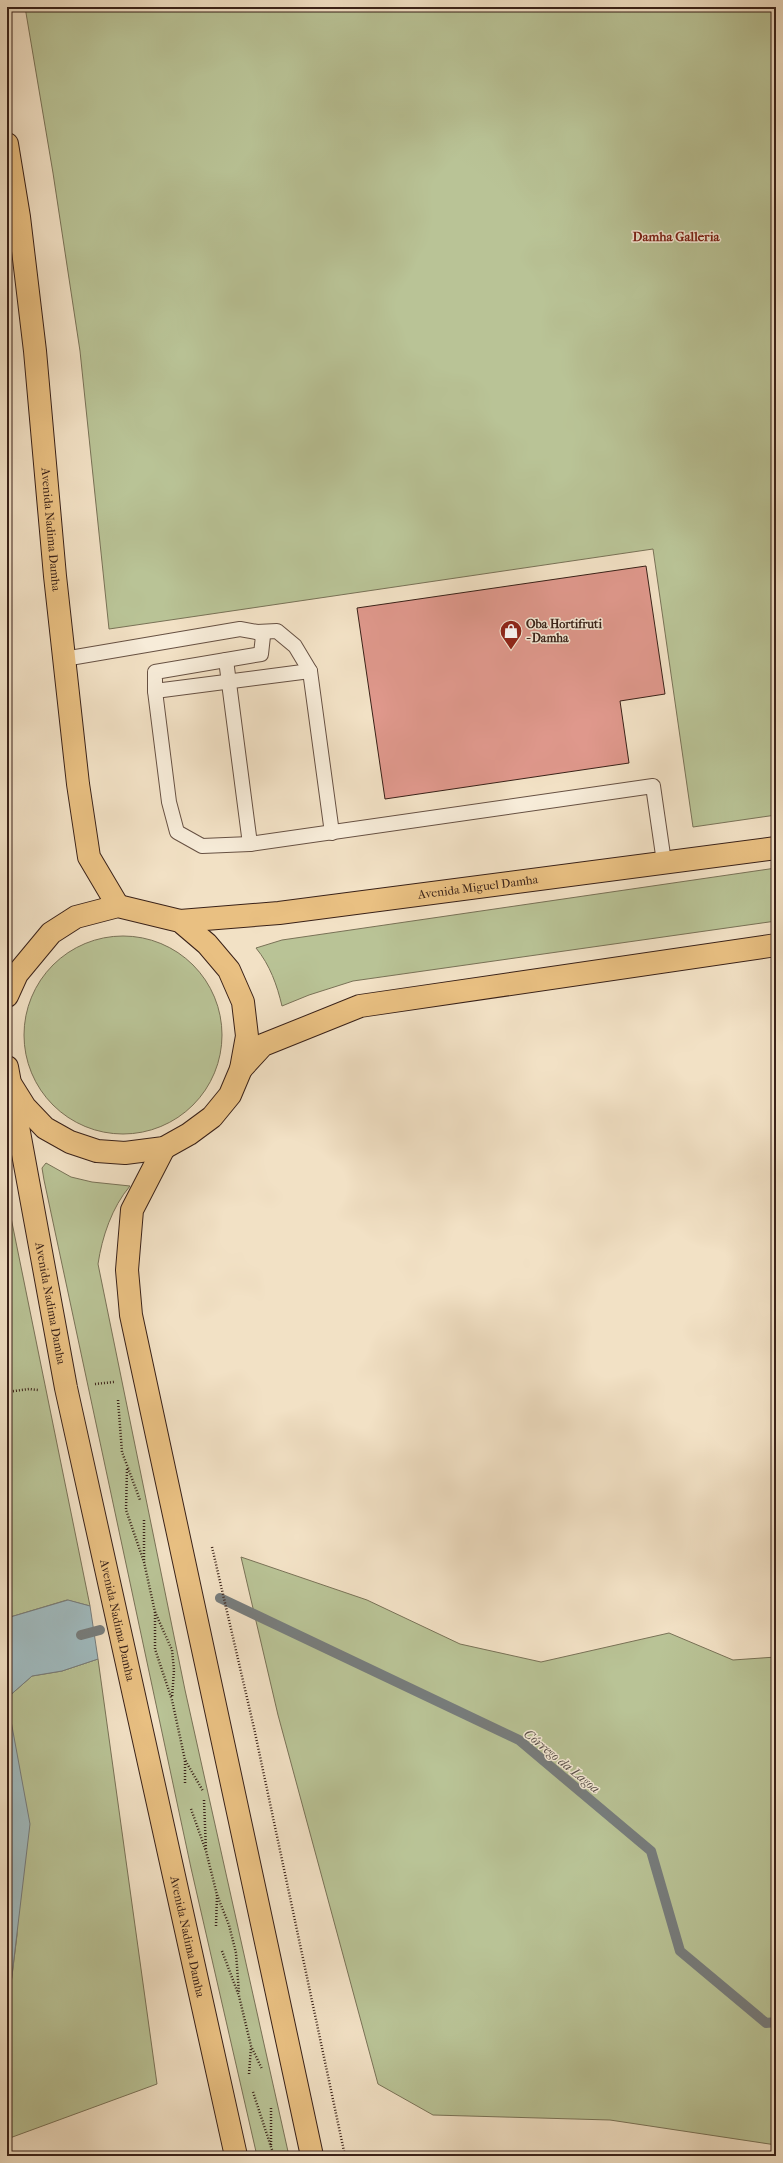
<svg xmlns="http://www.w3.org/2000/svg" width="783" height="2163" font-family="'IM FELL French Canon',serif">
<style>
.green{fill:#b9c396;stroke:#797257}
.water{fill:#a0bbc0;stroke:#777d7d}
.lines{fill:none;stroke-linecap:round;stroke-linejoin:round}
.stream{stroke:#777d7d;stroke-width:10}
.building{fill:#df988c;stroke:#392118}
.lane-casing{stroke:#675143;stroke-width:16}
.primary-casing{stroke:#392118;stroke-width:24}
.path{stroke:#392118;stroke-width:2.5;stroke-dasharray:1 2;stroke-linecap:butt}
.lane{stroke:#f7ecd9;stroke-width:14}
.primary{stroke:#e9c082;stroke-width:22}
.labels{text-anchor:middle;dominant-baseline:central;stroke-width:3;stroke-linejoin:round;paint-order:stroke}
.street-label{font-size:12px;fill:#392118;stroke:#f7ecd9}
.poi-label{font-size:12px;font-weight:bold;fill:#392118;stroke:#f7ecd9;text-anchor:start}
.neighbourhood-label{font-size:13px;font-weight:bold;fill:#7a1f14;stroke:#f7ecd9}
.water-label{font-size:13px;font-style:italic;fill:#584f4a;stroke:#f7ecd9}
</style>
<rect width="100%" height="100%" fill="#f2e1c5"/>
<filter id="stains"><feTurbulence type="fractalNoise" baseFrequency=".005" numOctaves="4"/><feColorMatrix values="0 0 0 0 .2 0 0 0 0 .09 0 0 0 0 .02 0 0 0 .5 -.17"/></filter>
<radialGradient id="worn" r=".72"><stop offset=".6" stop-color="#630" stop-opacity="0"/><stop offset="1" stop-color="#630" stop-opacity=".3"/></radialGradient>
<g class="green">
<polygon points="25,7 776,7 776,815 693,827 653,549 109,629 80,351 53,173"/>
<path d="M776 868V921L353 981 309 995 282 1006C277 985 270 965 256 948L282 940Z"/>
<circle cx="123" cy="1035" r="99"/>
<path d="M46 1163 71 1177 92 1182 130 1186C112 1207 102 1237 98 1264L185 1690 289 2156H257L191 1868 44 1180 42 1168Z"/>
<polygon points="7,1198 90,1606 67,1600 7,1618"/>
<polygon points="241,1557 367,1600 460,1644 541,1662 669,1633 733,1660 776,1657 776,2145 610,2120 433,2115 378,2084 278,1715"/>
<polygon points="98,1659 157,2084 7,2139 7,2017 17,1935 14,1742 7,1698 32,1676 62,1671"/>
</g>
<g class="water">
<polygon points="68,1600 90,1606 98,1659 62,1671 32,1676 7,1698 7,1618"/>
<polygon points="7,1699 30,1824 7,2017"/>
</g>
<g class="lines">
<g class="stream">
<polyline points="220,1598 519,1740 651,1851 680,1951 766,2023 776,2022"/>
<polyline points="81,1635 100,1630"/>
</g>
</g>
<polygon class="building" points="646,566 665,694 620,701 629,763 385,799 357,608"/>
<g class="lines">
<g class="lane-casing">
<g id="lane">
<polyline points="257,632 277,631 295,646 310,671 332,833"/>
<polyline points="64,659 240,629 257,632 263,636 261,654 155,672 155,691 169,802 177,832 202,846 250,844 653,786 664,862"/>
<polyline points="226,660 250,844"/>
<polyline points="155,691 310,671"/>
</g>
</g>
<g class="primary-casing">
<g id="primary">
<path id="s1" d="M7 144 19 217 35 351 55 576 78 784 89 857 118 906"/>
<path id="s2" d="M180 921 279 913 776 848"/>
<polyline points="7,996 17,974 51,933 76,917 118,906 180,921 207,944 229,970 243,1002 247,1036 241,1069 230,1095 212,1117 189,1134 164,1148 125,1153 97,1151 70,1142 45,1128 25,1107 10,1083 7,1067"/>
<polyline points="241,1069 263,1045 360,1006 776,945"/>
<path id="s3" d="M10 1083 66 1388 236 2156"/>
<polyline points="164,1148 132,1210 127,1270 131,1315 312,2156"/>
</g>
</g>
<g class="path">
<polyline points="95,1384 114,1382 114,1384"/>
<polyline points="7,1392 29,1389 38,1390"/>
<polyline points="118,1400 122,1452 140,1500"/>
<polyline points="127,1469 126,1510 144,1562 155,1612 172,1650 174,1670 172,1698"/>
<polyline points="144,1520 144,1562"/>
<polyline points="212,1547 254,1728 345,2156"/>
<polyline points="155,1612 155,1649 172,1700 185,1760 203,1791"/>
<polyline points="185,1783 185,1760"/>
<polyline points="204,1800 206,1851"/>
<polyline points="191,1809 206,1851 217,1895 229,1925 236,1953 239,1993"/>
<polyline points="216,1926 217,1895"/>
<polyline points="222,1951 239,1996 251,2046 262,2069"/>
<polyline points="249,2074 251,2047"/>
<polyline points="253,2092 274,2156"/>
<polyline points="271,2108 271,2146"/>
</g>
<use href="#lane" class="lane"/>
<use href="#primary" class="primary"/>
</g>
<defs>
<g id="shop-pin" transform="scale(1.15)"><path d="M0 17L-7.5 6A9.5 9.5 0 1 1 7.5 6Z" fill="#8f2418" stroke="#f7ecd9"/><path d="M-5-2.5h2.3a2.7 3.5 0 0 1 5.4 0H5L5.5 6h-11ZM-1.5-2.5h3a1.5 2.3 0 0 0-3 0Z" fill="#fff"/></g>
</defs>
<g fill-rule="evenodd">
<use href="#shop-pin" x="511" y="631"/>
</g>
<g class="labels">
<g class="street-label">
<text stroke="none"><textPath href="#s1" startOffset="388">Avenida Nadima Damha</textPath></text>
<text stroke="none"><textPath href="#s2" startOffset="300">Avenida Miguel Damha</textPath></text>
<text stroke="none"><textPath href="#s3" startOffset="224">Avenida Nadima Damha</textPath></text>
<text stroke="none"><textPath href="#s3" startOffset="548">Avenida Nadima Damha</textPath></text>
<text stroke="none"><textPath href="#s3" startOffset="872">Avenida Nadima Damha</textPath></text>
</g>
<g class="poi-label">
<text x="526" y="624">Oba Hortifruti<tspan x="526" dy="14">- Damha</tspan></text>
</g>
<g class="neighbourhood-label">
<text x="676" y="236">Damha Galleria</text>
</g>
<g class="water-label">
<text transform="translate(562 1761) rotate(39)">Córrego da Lagoa</text>
</g>
</g>
<rect width="783" height="2163" fill="none" stroke="#f2e1c5" stroke-width="24"/>
<rect x="8" y="8" width="767" height="2147" fill="none" stroke="#392118" stroke-width="2"/>
<rect x="12" y="12" width="759" height="2139" fill="none" stroke="#392118"/>
<rect width="100%" height="100%" filter="url(#stains)"/>
<rect width="100%" height="100%" fill="url(#worn)"/>
</svg>
